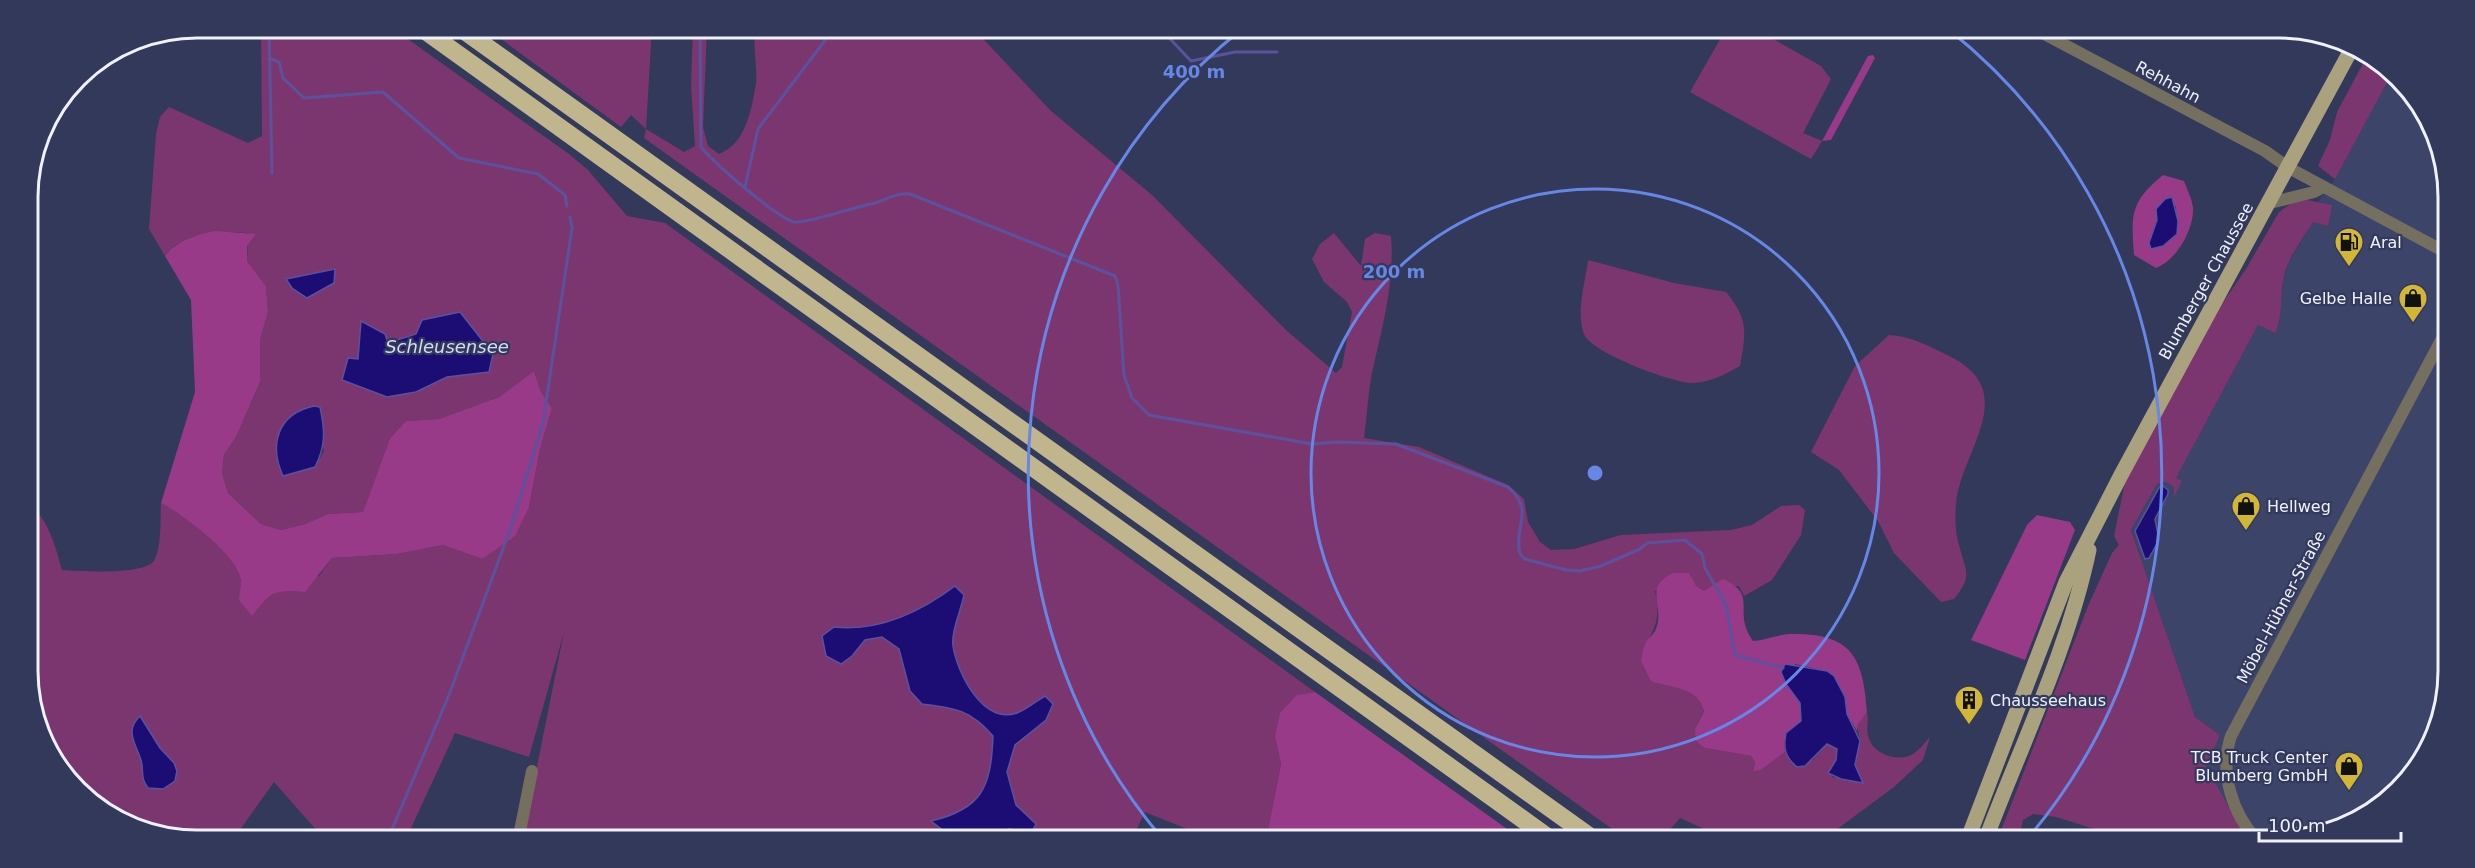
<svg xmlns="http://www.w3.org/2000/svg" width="2475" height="868" font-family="'DejaVu Sans',sans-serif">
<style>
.built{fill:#3d446a}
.green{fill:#7c366f;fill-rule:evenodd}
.forest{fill:#993a89;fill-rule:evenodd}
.water{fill:#1b0d74;stroke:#5b529d;stroke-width:1.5}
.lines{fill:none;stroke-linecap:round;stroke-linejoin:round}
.stream{stroke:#5b529d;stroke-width:3}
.street{stroke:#746f5f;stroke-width:12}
.primary{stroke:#aaa17f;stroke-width:15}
.highway{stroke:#c0b58c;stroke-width:18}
.ring{fill:none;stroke:#6687e5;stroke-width:3}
.labels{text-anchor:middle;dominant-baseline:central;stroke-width:4.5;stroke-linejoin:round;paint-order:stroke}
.street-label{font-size:16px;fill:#eff2fe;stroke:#33395a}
.poi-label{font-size:16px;fill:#eff2fe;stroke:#33395a;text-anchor:start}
.water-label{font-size:18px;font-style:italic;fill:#d4dbf5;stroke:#33395a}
.rim{fill:none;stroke:#eff2fe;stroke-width:3}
.centre{fill:#6687e5;stroke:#33395a;stroke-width:3}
.ring-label{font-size:18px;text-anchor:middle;font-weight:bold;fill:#6687e5;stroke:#33395a;stroke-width:4.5;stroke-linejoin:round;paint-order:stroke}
</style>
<rect width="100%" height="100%" fill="#33395a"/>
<polygon class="built" points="2391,75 2406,85 2447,174 2448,672 2439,726 2382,806 2290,841 2246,840 2215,782 2204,771 2220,735 2195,717 2131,530 2157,484 2166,482 2174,487 2174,495 2176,478 2258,325 2274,333 2279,323 2283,280 2288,264 2313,221 2327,226 2331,205 2318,202 2335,179"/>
<g class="green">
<path d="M261 27H391L569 154 588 170 627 216 665 223 1315 692 1297 695 1275 737 1281 764 1268 832 1252 831 1250 841H1217L1145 812 1131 841H988L1009 829 1031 833 1036 824 1016 805 1007 772 1015 745 1046 720 1045 696C1036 701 1026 710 1017 713 983 725 957 673 953 646 951 632 961 610 963 596L955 586C919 613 879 632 834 627L852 656 865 640 882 637 899 649 910 691 938 706H953L983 723 993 736C991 786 984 808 932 821L957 841H522L564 632 529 757 455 733 405 841H326L274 782 232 841H196L142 832 69 783 30 705 29 504C48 518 56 548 62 570 80 571 148 576 155 559 162 543 160 520 161 503 182 514 234 553 240 577 242 583 240 593 239 600L263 601 281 589 319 576 332 558 397 554 443 545 482 559 529 507 540 449 552 408 541 392 534 371 499 397 439 419 406 421 390 438 363 512 328 514 305 524 281 530 261 524 228 493 222 473 224 455 236 437 260 382V340L268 312 266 286 247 261 248 233C220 231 183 231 165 256L149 229 156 134 160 117 169 107 248 143 262 136ZM361 321 387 343 416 334 489 372 447 377 416 392 348 358 358 359ZM314 406 324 451 315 467 280 435C288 418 295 410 314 406Z"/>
<path d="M506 27H652L646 129 684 152 695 146 691 86 693 27H707L703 127 708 146 719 154C746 144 752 108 756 83 758 64 751 45 757 27H972L1051 111 1152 195 1286 330 1336 373 1342 367 1352 312 1347 302 1324 282 1312 259 1320 244 1334 233 1361 266 1365 239 1375 233 1391 236C1395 284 1382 327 1372 373 1368 394 1367 416 1364 438L1419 447 1508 485 1524 499 1528 522 1540 542 1551 550 1574 549 1621 535 1731 530 1752 525 1781 506 1799 505 1805 510 1801 535 1772 580 1744 596 1739 586 1704 591 1696 586 1655 591C1663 630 1649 628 1641 661L1652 681C1672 689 1698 686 1704 710L1695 729 1705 748 1751 756 1755 762 1753 770H1761L1785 752 1790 761 1813 760 1827 744 1837 749 1836 760 1831 768 1832 777 1863 783 1855 765 1860 741 1857 724 1867 712C1869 720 1866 728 1868 735 1871 754 1898 763 1913 754 1920 750 1925 742 1930 737L1923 760 1894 787 1821 841H1731L1680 818 1660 841H1629L644 138 646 129 631 115 621 127 501 39Z"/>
<polygon points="1727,27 1752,27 1821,66 1831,79 1803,133 1822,141 1811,159 1690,92"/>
<polygon points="2366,58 2391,75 2335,179 2318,166 2330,140 2337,112"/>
<path d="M2307 200 2332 205 2328 226 2313 222C2302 240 2286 260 2283 281 2280 299 2283 317 2275 333L2258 325 2176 478 2182 481 2174 497V487L2166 482 2157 484 2131 530 2195 717 2220 735 2204 771 2215 782 2247 841H2133L2056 817 2033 814 2023 820 2018 841H1997L2088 606 2112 553 2119 545 2114 536 2126 477 2213 317 2246 269 2279 212 2292 203Z"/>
<path d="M1588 260 1674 283 1726 292C1749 320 1746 333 1740 366 1726 374 1709 383 1692 383 1673 383 1591 353 1584 334 1576 312 1585 283 1588 260Z"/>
<path d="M1889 335C1911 336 1929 346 1949 356 2023 392 1960 452 1956 504 1955 517 1955 533 1959 545 1966 572 1973 575 1954 599L1941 602 1894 553 1878 521 1839 470 1811 452 1855 366Z"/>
</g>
<g class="forest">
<polygon points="1873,55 1875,58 1831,140 1822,141 1868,56"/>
<path d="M2163 175 2184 181C2187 189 2192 199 2193 208 2194 229 2177 260 2156 268L2134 255C2131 215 2130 202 2163 175ZM2176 206 2177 234 2149 243 2157 220Z"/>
<path d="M215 231 256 234 247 246V261L266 286 268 312 260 340V382L236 437 224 455 222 473 228 493 261 524 281 530 305 524 328 514 363 512 390 438 406 421 439 419 499 397 534 371 541 392 552 408 540 449 529 507 515 536 482 559 443 545 397 554 332 558 305 592C275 589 270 592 252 616L239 600C239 593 242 583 240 577 234 553 182 514 161 503L195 392 191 300 165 256C177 240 196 235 215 231Z"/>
<polygon points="2037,515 2070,522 2075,530 2025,660 1971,640 2027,525"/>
<path d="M1673 573H1689L1696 586 1704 591 1723 579C1760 596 1731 610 1753 641 1765 640 1777 635 1789 634 1850 633 1863 654 1867 712L1858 724 1857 731 1847 714 1845 697 1827 671 1795 664V695L1800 703 1801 721 1784 743 1785 752 1761 770 1753 771 1755 762 1751 756 1705 748 1696 741 1695 729 1704 711C1698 686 1672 689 1651 681L1641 661C1642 655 1643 648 1646 642 1648 638 1653 635 1655 631 1667 607 1641 588 1673 573Z"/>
<polygon points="1315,692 1524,841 1266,841 1281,764 1275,737 1280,713 1297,695"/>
</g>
<g class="water">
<polygon points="2172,197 2178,221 2177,234 2163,246 2151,249 2149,243 2157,220 2156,209 2165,199"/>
<polygon points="335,269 334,283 307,298 292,288 286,279"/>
<polygon points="460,312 493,354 489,372 447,377 416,392 387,397 342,380 348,358 358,359 361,321 385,334 388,343 416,334 422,320"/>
<path d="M314 406 320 407C325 430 326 446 315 467L283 476C269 445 277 414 314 406Z"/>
<polygon points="2163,486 2168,490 2168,494 2155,519 2159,540 2149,558 2145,559 2135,531 2159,488"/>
<path d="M955 586 964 595C961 610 951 632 953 646 957 673 983 725 1017 713 1026 710 1036 701 1045 696L1053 704 1046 720 1015 745 1007 772 1016 805 1036 824 1031 833 1009 829 988 841H957L931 821C983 809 991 786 993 736 970 709 954 708 922 704L910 691 899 649 882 637 865 640 852 656 841 664 826 656 822 636 834 627C879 632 919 613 955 586Z"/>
<path d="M1785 664 1827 671 1834 676 1845 697 1847 714 1860 741 1855 765 1863 783 1841 779 1828 773 1836 760 1837 749 1827 744 1805 766 1797 767C1785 757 1783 748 1786 733L1801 721 1800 703 1786 684 1781 672Z"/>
<path d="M140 716 160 748 174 763 177 771 175 781 163 789 148 788C140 778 144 771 141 760 136 744 124 731 140 716Z"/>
</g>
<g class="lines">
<g class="stream">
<polyline points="269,27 272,173"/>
<path d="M700 27 701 147C714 163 777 218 794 222 806 224 855 207 871 204 885 201 896 192 910 194L1115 276 1118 285 1124 375 1132 398 1149 415 1312 444 1337 442 1396 444 1508 487C1536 511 1513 526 1520 554L1525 559 1566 570 1580 571 1601 566 1640 549 1647 543 1685 540 1702 554 1705 568 1726 605 1735 655 1783 668"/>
<polyline points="1159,27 1191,61 1235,52 1277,52"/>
<polyline points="269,58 279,62 283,78 304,98 383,92 459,158 538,174 565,195 567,206"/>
<polyline points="745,187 758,129 835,27"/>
<polyline points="387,841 449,695 511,527 543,423 572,228 570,217"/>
</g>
<g class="street">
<polyline points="2031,27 2265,151 2289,168 2447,253"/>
<polyline points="2270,203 2314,192 2324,187"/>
<polyline points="518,841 532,771"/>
<path d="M2258 841C2232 814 2219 772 2231 736L2447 329"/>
</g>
<g class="primary">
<polyline points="1967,841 2066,582 2121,475 2352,48"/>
<path d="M1985 841C2021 745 2068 650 2089 550"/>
</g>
<g class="highway">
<polyline points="420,27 1553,841"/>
<polyline points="459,27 1596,841"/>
</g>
</g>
<g class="ring">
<circle cx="1595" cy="473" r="284"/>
<path d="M1161 837A567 567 0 0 1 1242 29M1948 29A567 567 0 0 1 2029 837"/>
</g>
<defs>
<g id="fuel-pin" transform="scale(1.5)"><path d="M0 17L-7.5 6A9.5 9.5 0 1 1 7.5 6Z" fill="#d4b635" stroke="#33395a"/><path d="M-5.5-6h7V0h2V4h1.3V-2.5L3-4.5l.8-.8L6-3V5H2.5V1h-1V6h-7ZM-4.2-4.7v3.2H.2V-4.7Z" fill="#111"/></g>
<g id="shop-pin" transform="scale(1.5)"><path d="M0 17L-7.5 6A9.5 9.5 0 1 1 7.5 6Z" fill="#d4b635" stroke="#33395a"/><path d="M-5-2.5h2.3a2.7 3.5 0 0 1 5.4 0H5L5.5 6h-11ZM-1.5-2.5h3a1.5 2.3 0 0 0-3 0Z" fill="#111"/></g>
<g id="building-pin" transform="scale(1.5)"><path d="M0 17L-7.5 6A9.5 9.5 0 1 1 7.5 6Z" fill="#d4b635" stroke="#33395a"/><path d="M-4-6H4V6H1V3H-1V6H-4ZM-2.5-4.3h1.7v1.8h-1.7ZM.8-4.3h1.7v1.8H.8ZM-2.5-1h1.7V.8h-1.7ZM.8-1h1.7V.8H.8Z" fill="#111"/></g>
</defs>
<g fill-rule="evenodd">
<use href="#fuel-pin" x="2349" y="242"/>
<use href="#shop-pin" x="2413" y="298"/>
<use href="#shop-pin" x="2246" y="506"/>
<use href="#building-pin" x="1969" y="700"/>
<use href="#shop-pin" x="2349" y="766"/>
</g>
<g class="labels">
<g class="street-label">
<text transform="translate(2168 82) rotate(28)">Rehhahn</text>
<text transform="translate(2206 281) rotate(-61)">Blumberger Chaussee</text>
<text transform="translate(2281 607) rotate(-62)">Möbel-Hübner-Straße</text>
</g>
<g class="poi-label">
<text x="2370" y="242">Aral</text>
<text x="2392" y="298" text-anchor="end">Gelbe Halle</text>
<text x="2267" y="506">Hellweg</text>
<text x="1990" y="700">Chausseehaus</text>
<text x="2328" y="757" text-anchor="end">TCB Truck Center<tspan x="2328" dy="18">Blumberg GmbH</tspan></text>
</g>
<g class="water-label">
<text x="447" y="346">Schleusensee</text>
</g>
</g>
<path d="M0 0H2475V868H0ZM197 38H2279A159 159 0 0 1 2438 197V671A159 159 0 0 1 2279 830H197A159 159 0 0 1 38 671V197A159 159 0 0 1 197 38Z" fill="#33395a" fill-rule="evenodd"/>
<path class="rim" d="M197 38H2279A159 159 0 0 1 2438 197V671A159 159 0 0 1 2279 830H197A159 159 0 0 1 38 671V197A159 159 0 0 1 197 38Z"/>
<circle cx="1595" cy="473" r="9" class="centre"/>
<g class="ring-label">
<text x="1194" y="78">400 m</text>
<text x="1394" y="278">200 m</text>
</g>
<path d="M2259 832v9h142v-9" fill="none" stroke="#eff2fe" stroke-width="3"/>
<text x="2268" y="832" font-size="18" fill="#eff2fe" stroke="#33395a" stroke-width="4.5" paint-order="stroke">100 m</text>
</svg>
